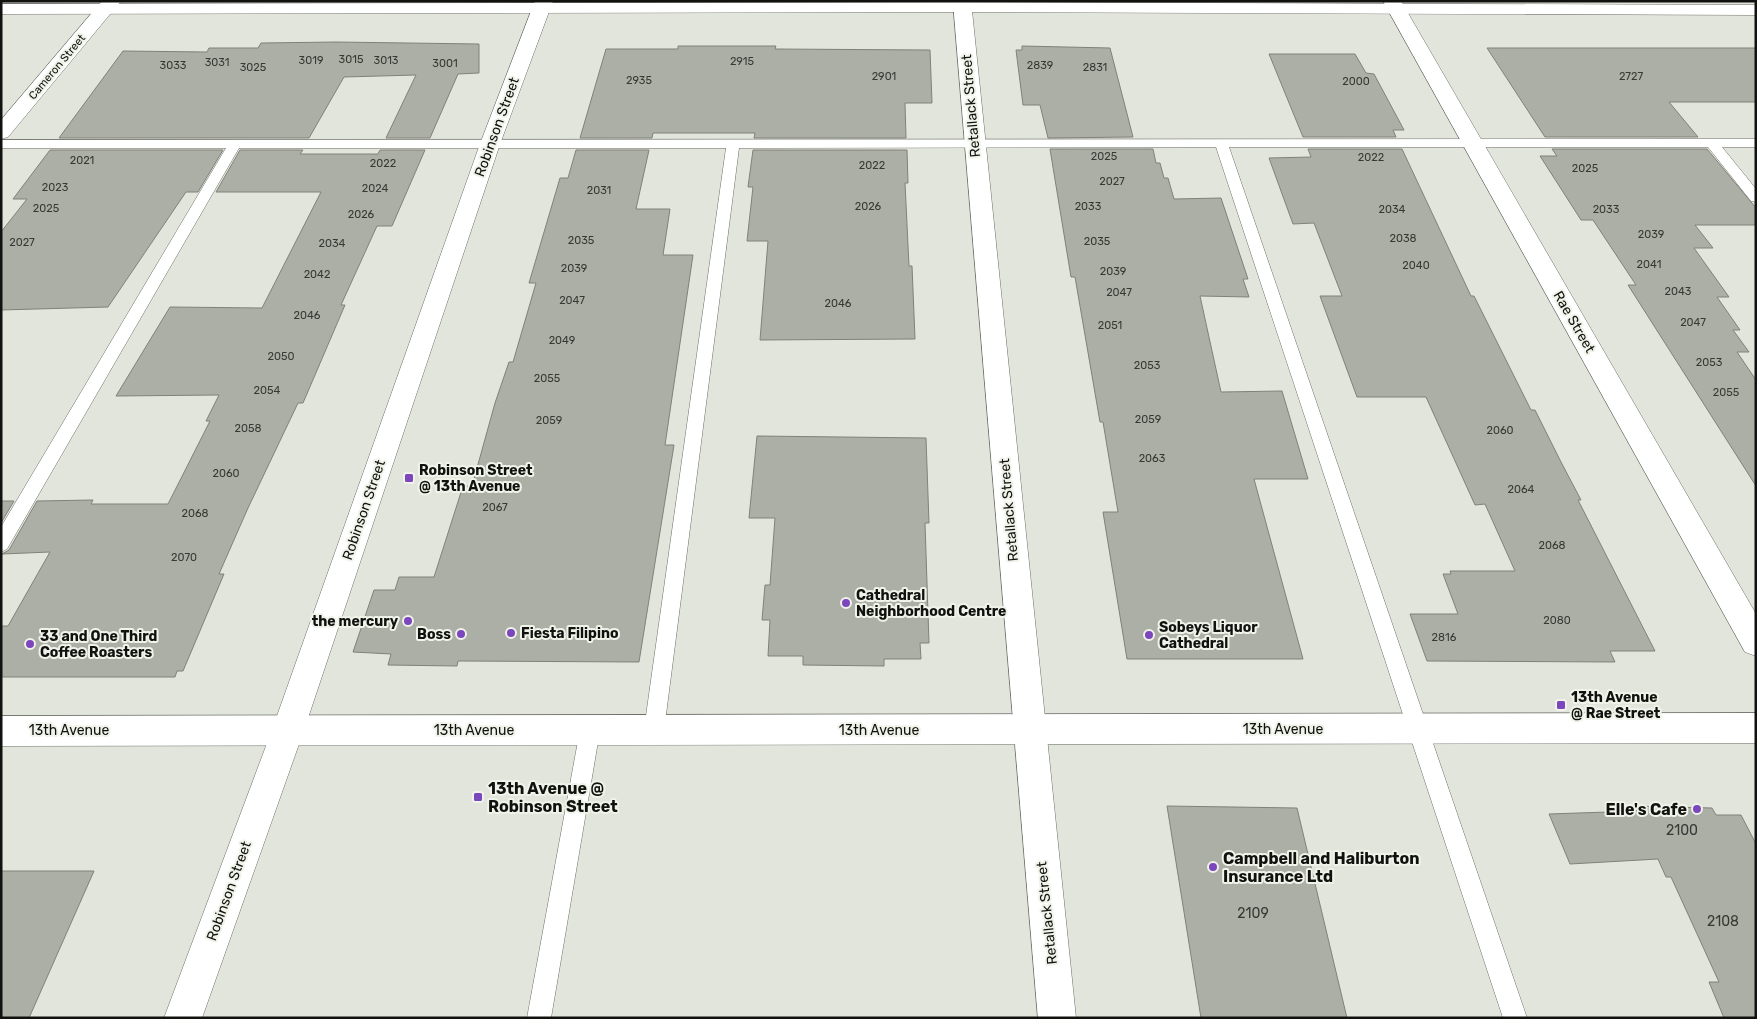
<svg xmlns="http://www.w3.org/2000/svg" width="1757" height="1019" font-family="Rubik,sans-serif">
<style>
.building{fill:#acafa6;stroke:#80827a}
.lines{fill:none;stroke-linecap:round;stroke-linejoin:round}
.service-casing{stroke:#6c6f67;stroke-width:1}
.minor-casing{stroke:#6c6f67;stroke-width:1}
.tertiary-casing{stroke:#6c6f67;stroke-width:1}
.service{fill:#fff;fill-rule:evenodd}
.minor{fill:#fff;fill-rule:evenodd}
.tertiary{fill:#fff;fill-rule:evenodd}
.poi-dot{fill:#7c46bd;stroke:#f0f3e9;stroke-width:2}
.labels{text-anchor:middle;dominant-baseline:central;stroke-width:4;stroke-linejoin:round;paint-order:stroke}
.number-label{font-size:11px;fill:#383935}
.far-street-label{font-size:11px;fill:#11120f;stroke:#f0f3e9}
.street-label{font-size:14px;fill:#11120f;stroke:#f0f3e9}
.poi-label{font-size:14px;font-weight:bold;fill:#11120f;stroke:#f0f3e9;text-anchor:start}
.near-number-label{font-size:14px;fill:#383935}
.near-poi-label{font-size:16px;font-weight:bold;fill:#11120f;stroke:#f0f3e9;text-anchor:start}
</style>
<rect width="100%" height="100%" fill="#e2e5dc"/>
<g class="building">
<polygon points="336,42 479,44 479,73 458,74 430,138 386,138 416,75 344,77 309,138 59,138 123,51 207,52 209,48 258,48 261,43"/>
<polygon points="678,46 776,46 775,49 930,50 932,103 905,103 906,138 754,138 755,133 653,133 652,138 580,138 606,49 678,49"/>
<polygon points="1022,46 1110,48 1133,137 1048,138 1040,105 1023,105 1016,50 1022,50"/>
<polygon points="1487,48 1756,48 1756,102 1669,102 1698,137 1545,137"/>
<polygon points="1269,54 1355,54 1366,73 1374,74 1404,130 1393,130 1396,137 1303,137"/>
<polygon points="1050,149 1153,149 1156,163 1160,163 1164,178 1168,178 1174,199 1221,198 1248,279 1243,279 1249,297 1200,296 1221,392 1282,391 1308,479 1254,479 1303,659 1127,659 1103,512 1118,512 1103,422 1100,422 1075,277 1071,277"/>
<polygon points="1308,149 1402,149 1471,296 1474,296 1531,410 1535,410 1561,462 1581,500 1578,500 1655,651 1610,651 1615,662 1427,661 1410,614 1458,614 1443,574 1451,574 1450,571 1515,571 1485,504 1475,505 1426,397 1357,397 1320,296 1342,296 1314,223 1293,224 1269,158 1311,157"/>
<polygon points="1552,149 1707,149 1756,208 1756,225 1695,225 1713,248 1694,248 1729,297 1717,297 1740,330 1733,330 1749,352 1737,352 1756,380 1756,486 1628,285 1636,285 1593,220 1581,220 1540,156 1557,156"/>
<polygon points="50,150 223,150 198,192 186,192 108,307 1,310 1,232 27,199 13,199"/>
<polygon points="240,150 303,150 300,154 378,154 380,150 425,150 392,226 377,226 341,305 345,305 303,403 298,403 248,508 219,574 224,574 183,671 177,671 175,677 1,677 1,626 8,626 50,552 2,554 9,550 37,501 93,500 91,504 168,504 210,421 206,421 219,395 116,396 170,307 262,308 321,192 216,192"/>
<polygon points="576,150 649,150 636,209 670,209 663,255 693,255 665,445 674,445 639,662 458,661 457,666 388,665 391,654 353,652 374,590 395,590 399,577 434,577 463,486 472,486 495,403 509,362 513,362 536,283 529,283 560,178 568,178"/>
<polygon points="753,150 907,150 908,183 905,183 909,266 912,266 915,339 760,340 768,241 747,241 753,187 748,187"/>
<polygon points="757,436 926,438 929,523 925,523 929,643 920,643 921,659 884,659 884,666 803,665 803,656 768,656 770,620 762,620 765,585 770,585 775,518 749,518"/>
<polygon points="1,501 14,501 1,523"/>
<polygon points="1167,806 1297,808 1347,1018 1201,1018"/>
<polygon points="1634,806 1712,808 1716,815 1741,815 1756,844 1756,1018 1724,1018 1709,982 1719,982 1671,877 1666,877 1658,859 1570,864 1549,814 1637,811"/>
<polygon points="1,871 94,871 29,1018 1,1018"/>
</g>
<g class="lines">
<g class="service-casing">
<g id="service">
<polygon points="1712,139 1756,139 1756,147 1722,147 1756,189 1756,202 1751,201 1708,147 1229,147 1527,1018 1503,1018 1216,147 739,148 664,730 661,737 654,740 647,737 644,730 726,148 239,148 7,549 1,552 1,527 226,148 1,148 1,140"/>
<polygon points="590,720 597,723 600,730 551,1018 527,1018 580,730 583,723"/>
</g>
</g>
<g class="minor-casing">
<g id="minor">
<polygon points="102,1 121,1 8,137 1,139 1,120"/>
<polygon points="535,1 553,1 500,144 304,730 202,1018 164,1018 272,730 480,144"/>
<polygon points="953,1 971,1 1076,1018 1038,1018"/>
<polygon points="1383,1 1401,1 1756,614 1756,656 1745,652"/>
</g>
</g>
<g class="tertiary-casing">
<g id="tertiary">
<polygon points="962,2 1756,5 1756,15 962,12 1,14 1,4"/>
<polygon points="1756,713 1756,743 1,746 1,716"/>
</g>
</g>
<use href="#service" class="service"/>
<use href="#minor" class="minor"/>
<use href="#tertiary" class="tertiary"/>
</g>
<g class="poi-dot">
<rect x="404" y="473" width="10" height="10" rx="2.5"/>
<circle cx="846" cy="603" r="5"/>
<circle cx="408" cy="621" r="5"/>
<circle cx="511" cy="633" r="5"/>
<circle cx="461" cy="634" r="5"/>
<circle cx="1149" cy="635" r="5"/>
<circle cx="30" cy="644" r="5"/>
<rect x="1556" y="700" width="10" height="10" rx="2.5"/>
<rect x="473" y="792" width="10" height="10" rx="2.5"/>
<circle cx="1697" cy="809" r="5"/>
<circle cx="1213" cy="867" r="5"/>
</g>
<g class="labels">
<g class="number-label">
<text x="351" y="59">3015</text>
<text x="311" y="60">3019</text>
<text x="386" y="60">3013</text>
<text x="742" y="61">2915</text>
<text x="217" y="62">3031</text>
<text x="445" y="63">3001</text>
<text x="173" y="65">3033</text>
<text x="1040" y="65">2839</text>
<text x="253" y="67">3025</text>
<text x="1095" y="67">2831</text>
<text x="884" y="76">2901</text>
<text x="1631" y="76">2727</text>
<text x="639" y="80">2935</text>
<text x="1356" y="81">2000</text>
<text x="1104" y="156">2025</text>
<text x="1371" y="157">2022</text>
<text x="82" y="160">2021</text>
<text x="383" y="163">2022</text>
<text x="872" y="165">2022</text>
<text x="1585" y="168">2025</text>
<text x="1112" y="181">2027</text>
<text x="55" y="187">2023</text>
<text x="375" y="188">2024</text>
<text x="599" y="190">2031</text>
<text x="868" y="206">2026</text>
<text x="1088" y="206">2033</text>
<text x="46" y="208">2025</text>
<text x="1392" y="209">2034</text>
<text x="1606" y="209">2033</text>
<text x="361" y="214">2026</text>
<text x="1651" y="234">2039</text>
<text x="1403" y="238">2038</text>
<text x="581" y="240">2035</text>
<text x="1097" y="241">2035</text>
<text x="22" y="242">2027</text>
<text x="332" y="243">2034</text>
<text x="1649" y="264">2041</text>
<text x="1416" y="265">2040</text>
<text x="574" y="268">2039</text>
<text x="1113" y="271">2039</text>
<text x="317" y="274">2042</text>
<text x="1678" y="291">2043</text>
<text x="1119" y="292">2047</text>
<text x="572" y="300">2047</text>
<text x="838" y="303">2046</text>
<text x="307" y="315">2046</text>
<text x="1693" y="322">2047</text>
<text x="1110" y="325">2051</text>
<text x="562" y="340">2049</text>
<text x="281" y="356">2050</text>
<text x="1709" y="362">2053</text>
<text x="1147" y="365">2053</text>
<text x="547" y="378">2055</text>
<text x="267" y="390">2054</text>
<text x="1726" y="392">2055</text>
<text x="1148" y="419">2059</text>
<text x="549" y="420">2059</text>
<text x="248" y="428">2058</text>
<text x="1500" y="430">2060</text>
<text x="1152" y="458">2063</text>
<text x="226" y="473">2060</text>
<text x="1521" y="489">2064</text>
<text x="495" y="507">2067</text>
<text x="195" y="513">2068</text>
<text x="1552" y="545">2068</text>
<text x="184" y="557">2070</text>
<text x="1557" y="620">2080</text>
<text x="1444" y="637">2816</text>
</g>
<g class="far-street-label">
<text transform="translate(57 67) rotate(-50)">Cameron Street</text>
</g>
<g class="street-label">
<text transform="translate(971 106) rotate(-95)">Retallack Street</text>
<text transform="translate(497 127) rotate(-70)">Robinson Street</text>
<text transform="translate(1574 322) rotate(60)">Rae Street</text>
<text transform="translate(364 510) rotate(-71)">Robinson Street</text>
<text transform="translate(1009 510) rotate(-95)">Retallack Street</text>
<text x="1283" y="729">13th Avenue</text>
<text x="69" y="730">13th Avenue</text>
<text x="474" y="730">13th Avenue</text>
<text x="879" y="730">13th Avenue</text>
<text transform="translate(229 891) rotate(-70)">Robinson Street</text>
<text transform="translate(1047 913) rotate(-96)">Retallack Street</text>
</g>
<g class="poi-label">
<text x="419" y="470">Robinson Street<tspan x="419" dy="16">@ 13th Avenue</tspan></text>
<text x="856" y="595">Cathedral<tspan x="856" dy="16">Neighborhood Centre</tspan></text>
<text x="398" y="621" text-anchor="end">the mercury</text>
<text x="1159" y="627">Sobeys Liquor<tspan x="1159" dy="16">Cathedral</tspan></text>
<text x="521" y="633">Fiesta Filipino</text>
<text x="451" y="634" text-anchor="end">Boss</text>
<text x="40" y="636">33 and One Third<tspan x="40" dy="16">Coffee Roasters</tspan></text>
<text x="1571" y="697">13th Avenue<tspan x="1571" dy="16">@ Rae Street</tspan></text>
</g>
<g class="near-number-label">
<text x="1682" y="830">2100</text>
<text x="1253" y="913">2109</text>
<text x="1723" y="921">2108</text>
</g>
<g class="near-poi-label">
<text x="488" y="788">13th Avenue @<tspan x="488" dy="18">Robinson Street</tspan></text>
<text x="1687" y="809" text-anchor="end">Elle's Cafe</text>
<text x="1223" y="858">Campbell and Haliburton<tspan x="1223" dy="18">Insurance Ltd</tspan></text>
</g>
</g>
<rect width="1757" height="1019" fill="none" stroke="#11120f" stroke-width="5"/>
</svg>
